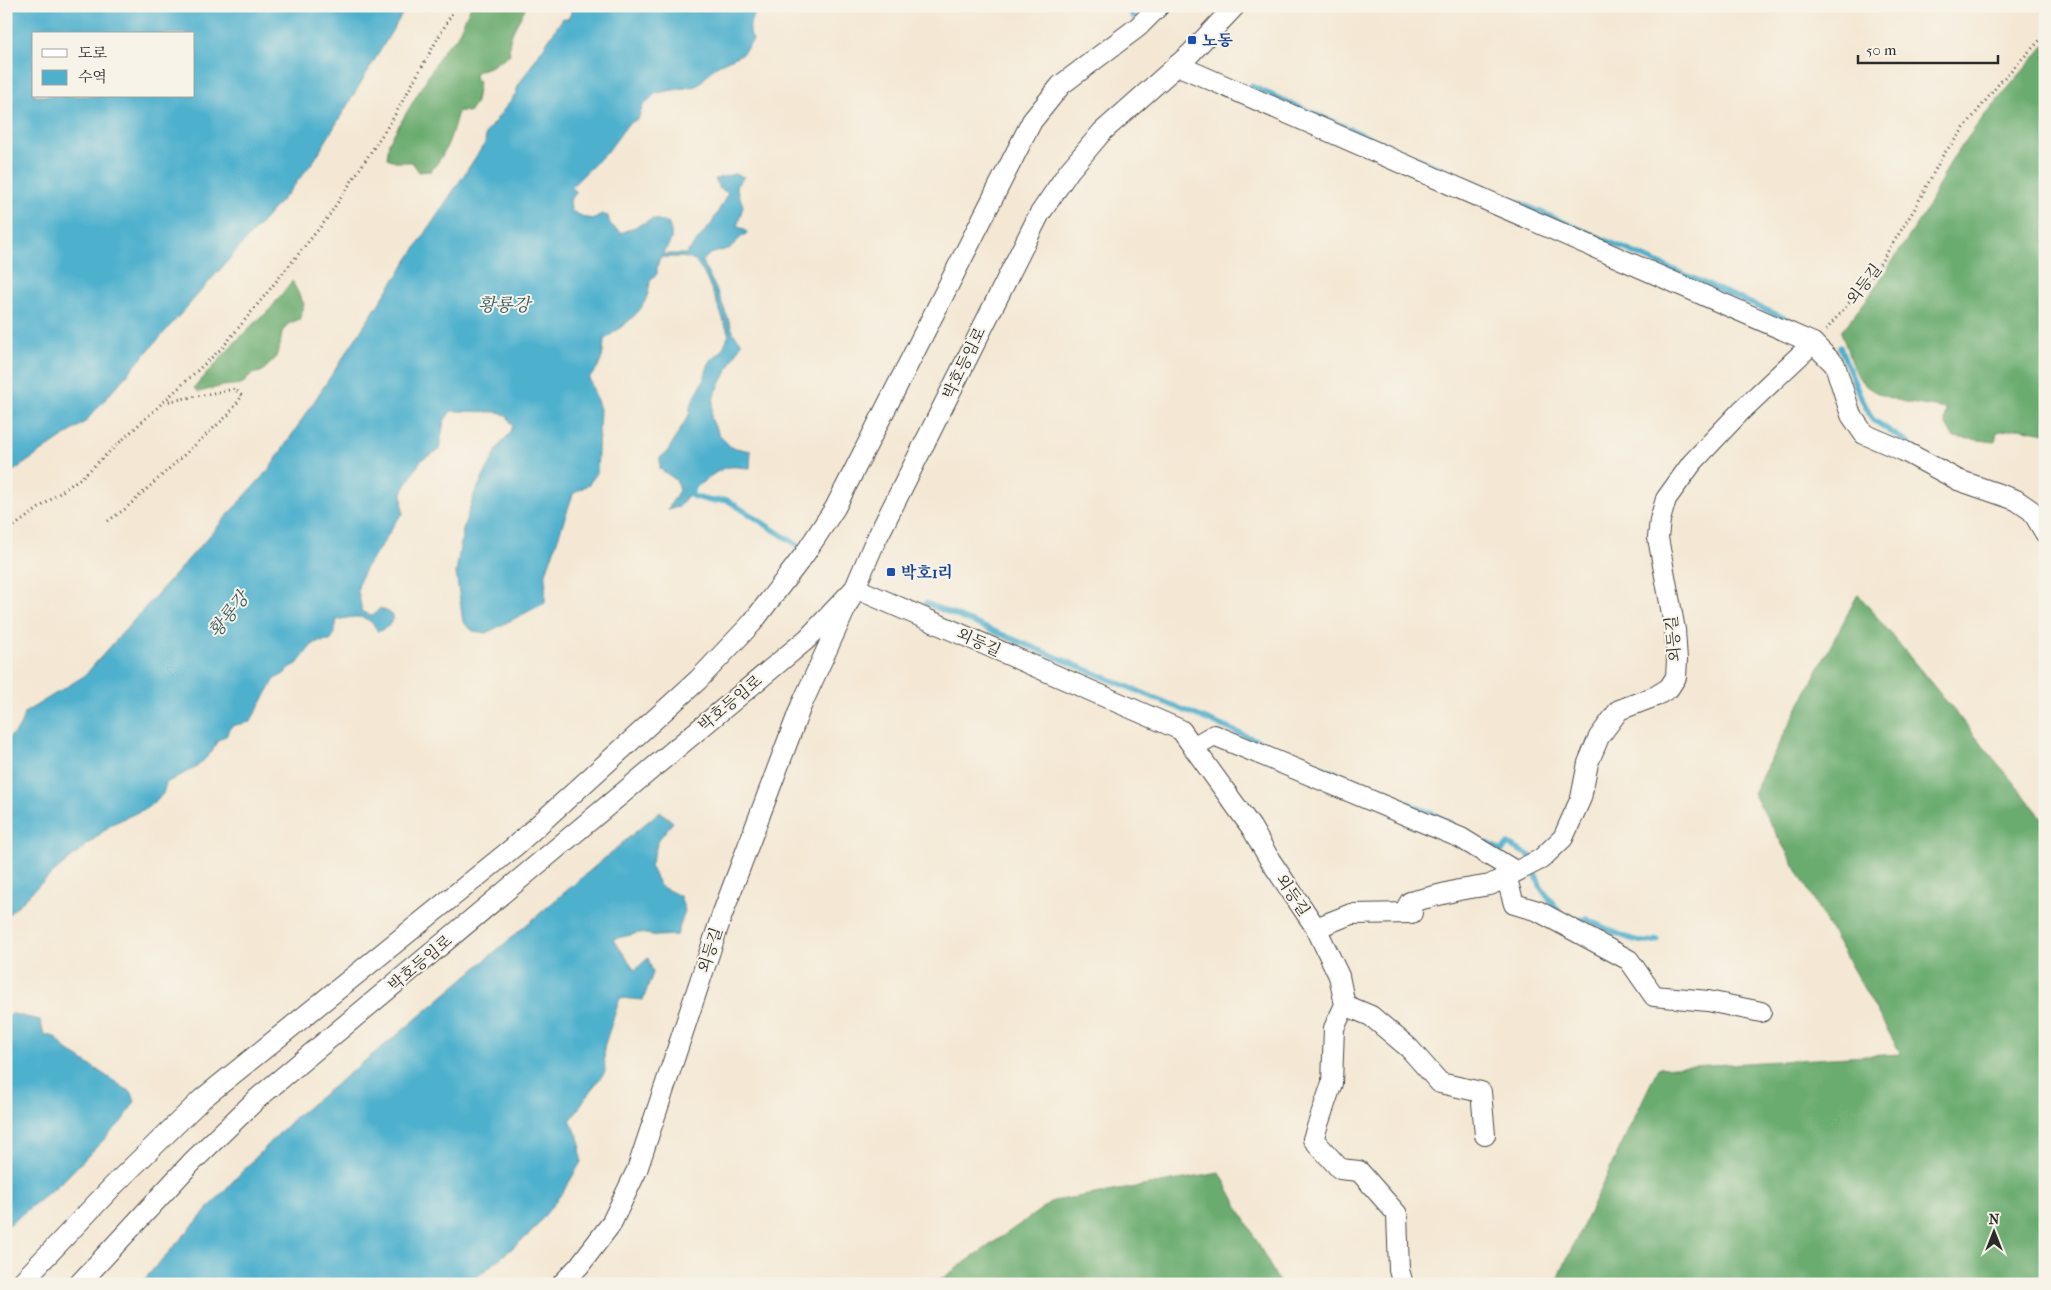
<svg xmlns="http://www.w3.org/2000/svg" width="2051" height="1290" font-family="'IM FELL French Canon','Noto Serif KR',serif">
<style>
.forest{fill:#6aac6f;stroke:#4a6c4d}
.water{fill:#4eb0cd;stroke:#3c6e7c;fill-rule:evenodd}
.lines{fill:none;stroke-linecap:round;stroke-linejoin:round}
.stream{stroke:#4eb0cd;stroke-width:5.5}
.minor-casing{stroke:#494744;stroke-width:22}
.path{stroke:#494744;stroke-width:3;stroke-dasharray:1 4;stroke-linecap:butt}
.minor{stroke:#fff;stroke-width:20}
.transit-dot{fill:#1a4fb4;stroke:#f7f3e8;stroke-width:2}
.labels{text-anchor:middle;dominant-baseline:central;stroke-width:4;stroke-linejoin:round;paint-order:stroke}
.transit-label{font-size:16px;font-weight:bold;fill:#164399;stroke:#f7f3e8;text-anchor:start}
.street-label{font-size:16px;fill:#2b2b2b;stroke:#f7f3e8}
.water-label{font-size:18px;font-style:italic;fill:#375a64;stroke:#f7f3e8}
</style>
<rect width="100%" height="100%" fill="#f7f3e8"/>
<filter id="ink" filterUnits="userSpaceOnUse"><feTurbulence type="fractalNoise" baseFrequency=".02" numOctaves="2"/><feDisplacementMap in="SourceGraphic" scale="10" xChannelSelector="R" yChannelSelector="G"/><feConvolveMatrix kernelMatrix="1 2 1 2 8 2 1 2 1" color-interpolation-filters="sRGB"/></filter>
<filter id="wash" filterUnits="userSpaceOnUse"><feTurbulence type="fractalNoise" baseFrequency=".0096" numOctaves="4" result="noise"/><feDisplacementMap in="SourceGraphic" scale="20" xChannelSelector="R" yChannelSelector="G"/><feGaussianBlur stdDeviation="1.12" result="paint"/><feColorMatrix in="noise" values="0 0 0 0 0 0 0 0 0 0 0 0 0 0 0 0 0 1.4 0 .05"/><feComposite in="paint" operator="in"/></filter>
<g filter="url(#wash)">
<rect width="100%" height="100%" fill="#f4e8d4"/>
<g class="forest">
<path d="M471 6H526C519 23 506 36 510 54L492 66 476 72 475 77 479 83 476 102 469 112 458 111C452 134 447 153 431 171L419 172 412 162H398L387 158 389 142 445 48 456 38Z"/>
<path d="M2045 45V433L2019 428 1997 432 1995 442 1953 437 1945 423 1946 409C1920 404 1871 401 1858 376 1851 362 1846 346 1841 332L1870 295 1924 214 1952 159 1984 116Z"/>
<polygon points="292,281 304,304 300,319 288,324 282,332 280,346 275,359 261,372 251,374 243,384 223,386 199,392 194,388 239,338 255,322 268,312"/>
<polygon points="1858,594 2045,821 2045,1284 1557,1284 1563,1267 1658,1068 1901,1054 1753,793"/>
<polygon points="1220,1173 1280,1284 934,1284 1053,1201"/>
</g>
<g class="water">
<path d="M13 6H407L315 159 293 187 85 422 6 476V14ZM34 34H194V96H34Z"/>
<path d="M571 6H760C751 17 746 27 753 40L742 54 716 66 697 86 656 93 643 106 638 119 628 124 608 151 571 187 577 192 570 200 571 211 586 218 595 219 601 214 608 216 610 224 621 233 653 219 668 222C674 238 672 241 662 254H686L712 223 728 193 719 188 715 179 734 174 744 177 736 186 743 206 737 227 745 229 747 233 739 239 731 248 710 254 702 261 718 293 734 334 742 342 714 396 711 418 719 435 731 447 751 451 750 468C743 468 736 466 729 467 715 469 686 495 679 507L668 509 679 490 676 480 660 469V458L667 452 690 413V407L704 379 709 363 714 357 721 352 729 335C723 319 706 270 695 261 687 255 669 258 660 257L657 267V274L650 280C648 313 627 321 604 340 603 358 602 364 589 378L600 409 597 473 589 484 573 494 546 573 545 603 486 633 473 631 463 622 456 573 463 529 474 495 499 446 510 433 513 426 506 415 498 412 451 411 444 421 439 450 421 460 402 492 403 514C394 522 391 530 385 540 375 556 362 567 358 588 357 594 362 603 361 611L367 614 373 615 380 608 390 613 393 617 390 625 378 632C369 613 355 616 337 620L334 634 330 641 317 642 311 646 297 664 291 667 284 674 275 679 250 722 231 726 227 735 217 741 212 752 198 766 166 783 163 794 147 808 112 824 39 885 6 917V739C17 733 22 725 24 713L84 676 270 468 485 143 486 133 515 95 519 84 563 18 568 19 571 13Z"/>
<polygon points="660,811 673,822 659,839 650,866 660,886 680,896 685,911 677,935 658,936 639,933 613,939 635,970 648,958 653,973 643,1000 620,998 604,1047 605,1072 590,1091 570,1121 580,1140 581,1162 565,1189 532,1232 472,1281 465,1284 140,1284 234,1180 294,1118 402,1031"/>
<polygon points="13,1014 40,1020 44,1034 55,1037 67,1050 132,1093 135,1101 124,1119 64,1180 6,1227 6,1015"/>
</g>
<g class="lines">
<g class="stream">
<polyline points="1124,6 1134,17"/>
<polyline points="1251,86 1798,324"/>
<polyline points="1840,347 1858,391 1872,419 1908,443"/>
<polyline points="692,485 692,496 711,501 727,500 799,546"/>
<polyline points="926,603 1429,812 1450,823"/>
<polyline points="1487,843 1502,851 1508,844 1532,857"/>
<polyline points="1534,870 1541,888 1561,914"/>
<path d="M1570 918 1576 920 1586 919C1601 926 1643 949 1657 940"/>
</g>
</g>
</g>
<g filter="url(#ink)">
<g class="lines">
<g class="minor-casing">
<g id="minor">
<polyline points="1177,65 1813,343 1835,365 1851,415 1864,434 1904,451 1958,480 2016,500 2032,511 2045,533"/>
<polyline points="1193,747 1214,735 1461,838 1515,871"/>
<polyline points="1506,876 1514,904 1538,911 1629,960 1654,996 1708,1001 1761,1012"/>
<polyline points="1316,928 1351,914 1412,913 1407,907 1410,902 1459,890 1490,885 1541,859 1563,838 1581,798 1588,763 1599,737 1619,710 1656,696 1669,688 1676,677 1677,660 1675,630 1658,538 1660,520 1666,499 1692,463 1741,411 1813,343"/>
<polyline points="1345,1005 1371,1016 1409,1048 1440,1083 1481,1092 1485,1135"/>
<polyline points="20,1284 114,1185 202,1099 514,847 698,680 752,623 804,555 835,508 1032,121 1061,85 1138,27 1159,6"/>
<polyline points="79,1284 192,1162 258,1098 807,639 855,588 873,546 1039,215 1069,171 1102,132 1190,54 1235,6"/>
<polyline points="562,1284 579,1266 611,1224 637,1170 722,915 801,706 855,588 1181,730 1251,827 1270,860 1316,928 1339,976 1345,1005 1334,1028 1332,1083 1313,1139 1340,1169 1359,1171 1397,1214 1399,1270 1403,1284"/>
</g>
</g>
<g class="path">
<polyline points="1826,330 1872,276 1914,210 1943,155 2001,81 2045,35"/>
<polyline points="108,521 125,509 228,415 242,396 235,389 165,402"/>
<polyline points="6,532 82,477 223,347 326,220 392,120 456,6"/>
</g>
<use href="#minor" class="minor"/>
</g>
</g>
<g class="transit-dot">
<rect x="1187" y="35" width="10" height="10" rx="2.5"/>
<rect x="886" y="567" width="10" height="10" rx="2.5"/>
</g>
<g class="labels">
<g class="transit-label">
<text x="1202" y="40">노동</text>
<text x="901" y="572">박호1리</text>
</g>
<g class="street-label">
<text transform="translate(1864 284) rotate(-53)">외등길</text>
<text transform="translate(964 363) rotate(-64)">박호등임로</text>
<text transform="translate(1673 639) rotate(-95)">외등길</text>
<text transform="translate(979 642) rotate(24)">외등길</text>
<text transform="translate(730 703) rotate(-40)">박호등임로</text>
<text transform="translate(1293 895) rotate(56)">외등길</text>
<text transform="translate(710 950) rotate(-72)">외등길</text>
<text transform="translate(420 963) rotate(-40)">박호등임로</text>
</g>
<g class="water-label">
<text x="504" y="305">황룡강</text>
<text transform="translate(229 615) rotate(-52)">황룡강</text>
</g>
</g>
<rect width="2051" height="1290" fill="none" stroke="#f7f3e8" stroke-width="25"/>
<rect x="32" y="32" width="162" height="65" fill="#f7f3e8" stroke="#a5a39c"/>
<rect x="42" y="49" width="25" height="8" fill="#ffffff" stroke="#a5a39c"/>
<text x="78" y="58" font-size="15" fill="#2b2b2b">도로</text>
<rect x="42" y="70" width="25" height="15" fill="#4eb0cd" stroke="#a5a39c"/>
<text x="78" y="82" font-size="15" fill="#2b2b2b">수역</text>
<g transform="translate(1994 1232)" stroke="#f7f3e8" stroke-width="4" paint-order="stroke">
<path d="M0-4L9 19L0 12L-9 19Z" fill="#2b2b2b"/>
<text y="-8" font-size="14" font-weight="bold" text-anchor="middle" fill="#2b2b2b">N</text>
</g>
<path d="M1858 55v8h140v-8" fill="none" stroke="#2b2b2b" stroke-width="2.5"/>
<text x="1866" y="55" font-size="15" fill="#2b2b2b" stroke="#f7f3e8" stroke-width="4" paint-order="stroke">50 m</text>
</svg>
